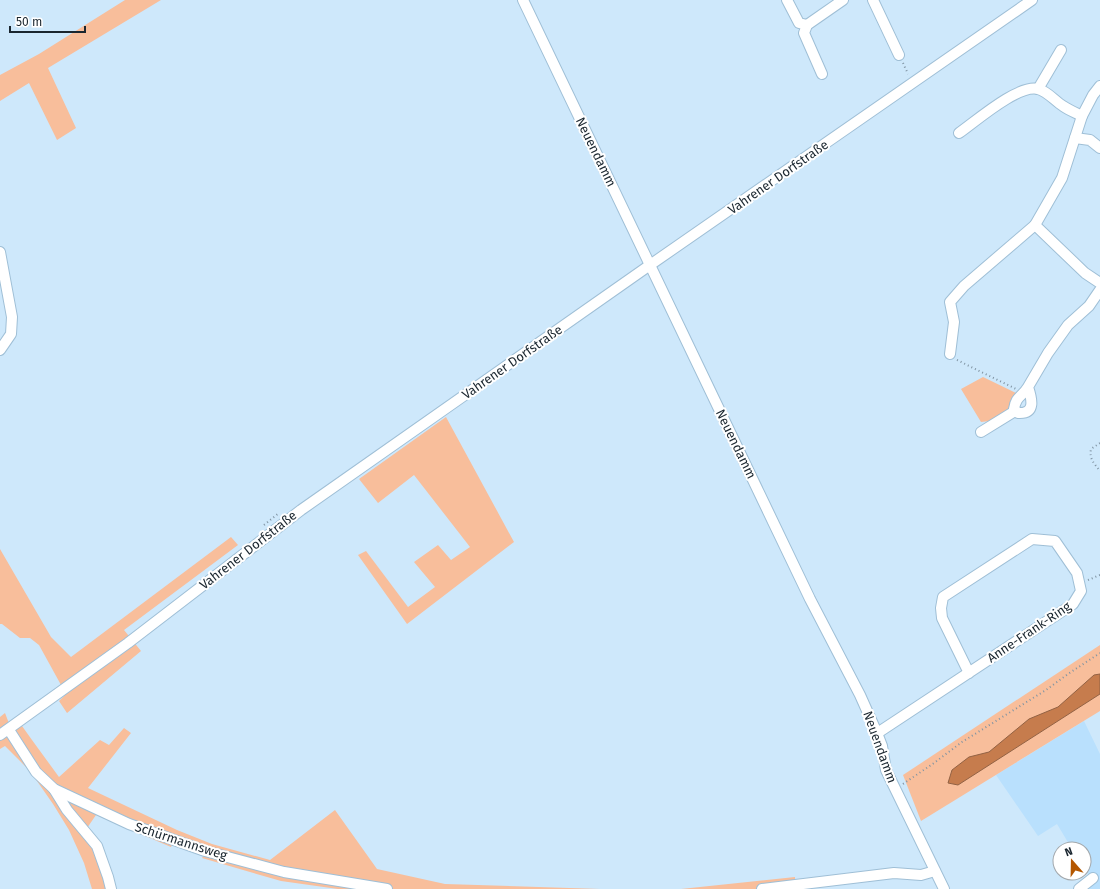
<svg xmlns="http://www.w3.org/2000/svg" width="1100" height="889" font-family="'Fira Sans',sans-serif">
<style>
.built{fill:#b9e0fd}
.green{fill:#f8be9b}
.water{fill:#c67c4d;stroke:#926244}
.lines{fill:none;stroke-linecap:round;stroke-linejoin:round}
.minor-casing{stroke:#9fbfd6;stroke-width:12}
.path{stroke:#8094a3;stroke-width:2;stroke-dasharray:1 3;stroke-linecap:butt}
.minor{stroke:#fff;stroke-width:10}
.labels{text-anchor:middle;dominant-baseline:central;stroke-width:4;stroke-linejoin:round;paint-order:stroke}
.street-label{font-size:13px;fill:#1a262f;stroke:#fff}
</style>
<rect width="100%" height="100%" fill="#cee8fb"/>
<polygon class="built" points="1084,721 1100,754 1100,889 1078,889 1092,880 1084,867 1084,849 1072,849 1057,824 1038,836 996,775"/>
<g class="green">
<polygon points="125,0 161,0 48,68 76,128 57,140 29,83 0,101 0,75 39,54"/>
<polygon points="983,377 1016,393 1011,399 1009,410 990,421 981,422 961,389"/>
<polygon points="446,417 514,542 407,624 358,555 366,551 408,607 435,587 414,562 438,545 451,560 470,547 414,475 378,503 359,479"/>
<polygon points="231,537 238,545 124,630 141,651 67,713 59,701 66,694 39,645 30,638 20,638 2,624 0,624 0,549 51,637 71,657"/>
<polygon points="1100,645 1100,711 921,821 903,775"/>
<polygon points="5,713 10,726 22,726 32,740 59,777 100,740 109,745 124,728 131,733 88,788 177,830 212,844 270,860 335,810 377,869 445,884 600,889 681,889 795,877 795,889 338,889 281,881 202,858 207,851 175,838 171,847 96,815 83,834 95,850 108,889 92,889 84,863 69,830 53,804 30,771 5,746 0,749 0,717"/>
</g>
<polygon class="water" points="1100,674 1100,694 958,785 948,783 952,770 969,757 989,752 1029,719 1058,707 1094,675"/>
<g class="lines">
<g class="minor-casing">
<g id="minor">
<polyline points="523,0 810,599 860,695 877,733 882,746 886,770 944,889"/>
<polyline points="787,0 799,23 807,25"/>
<polyline points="873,0 899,55"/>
<polyline points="822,74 804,33 807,25 843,0"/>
<polyline points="1100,86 1093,95 1082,116 1062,178 1035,225 1085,273 1100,283"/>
<polyline points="1038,89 1061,50"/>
<path d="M959 133C975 122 1018 84 1038 89 1047 91 1055 101 1063 106 1069 110 1076 113 1082 116"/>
<polyline points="1075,138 1090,140 1100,148"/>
<polyline points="0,252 12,317 11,334 0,350"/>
<polyline points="950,354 954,322 950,302 964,286 1035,225"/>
<path d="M1028 387C1032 399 1036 414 1018 413L1014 409C1016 396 1022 397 1028 387L1048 353 1068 325 1089 306 1100 290"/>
<polyline points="981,432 1015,411"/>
<polyline points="9,730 36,772 54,789 129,824 205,851 284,872 387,889"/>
<polyline points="877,733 879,732 1073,604 1081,591 1077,573 1055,541 1032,539 943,597 941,608 942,618 969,673"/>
<polyline points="0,735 128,643 301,510 650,265 1032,0"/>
<polyline points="54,789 67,810 97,846 108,877 111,889"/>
<polyline points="762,889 894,873 921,875 935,871"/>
<polyline points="1079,889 1093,878"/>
</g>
</g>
<g class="path">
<polyline points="903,63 908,74"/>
<polyline points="957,360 1016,389"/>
<path d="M1100 443 1091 449C1089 459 1094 463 1100 471"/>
<polyline points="264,525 279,513"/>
<polyline points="1088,580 1100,575"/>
<polyline points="903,784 934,763 962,742 1046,690 1068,674 1100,653"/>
</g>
<use href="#minor" class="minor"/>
</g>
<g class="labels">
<g class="street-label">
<text transform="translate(596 152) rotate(64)">Neuendamm</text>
<text transform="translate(778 177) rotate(-35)">Vahrener Dorfstraße</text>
<text transform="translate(512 362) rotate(-35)">Vahrener Dorfstraße</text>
<text transform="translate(736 444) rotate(64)">Neuendamm</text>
<text transform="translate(248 550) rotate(-38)">Vahrener Dorfstraße</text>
<text transform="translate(1029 632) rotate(-34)">Anne-Frank-Ring</text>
<text transform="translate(880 747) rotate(70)">Neuendamm</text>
<text transform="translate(181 841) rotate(18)">Schürmannsweg</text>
</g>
</g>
<g transform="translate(1072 861) rotate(340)"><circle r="19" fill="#ffffff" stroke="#a3a8ac"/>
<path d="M0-3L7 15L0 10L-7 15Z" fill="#b45700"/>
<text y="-6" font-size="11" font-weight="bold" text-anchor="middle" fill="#1a262f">N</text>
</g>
<path d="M10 26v6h75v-6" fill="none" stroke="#1a262f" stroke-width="2"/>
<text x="16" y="26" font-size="12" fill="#1a262f" stroke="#ffffff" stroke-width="3" paint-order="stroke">50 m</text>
</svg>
